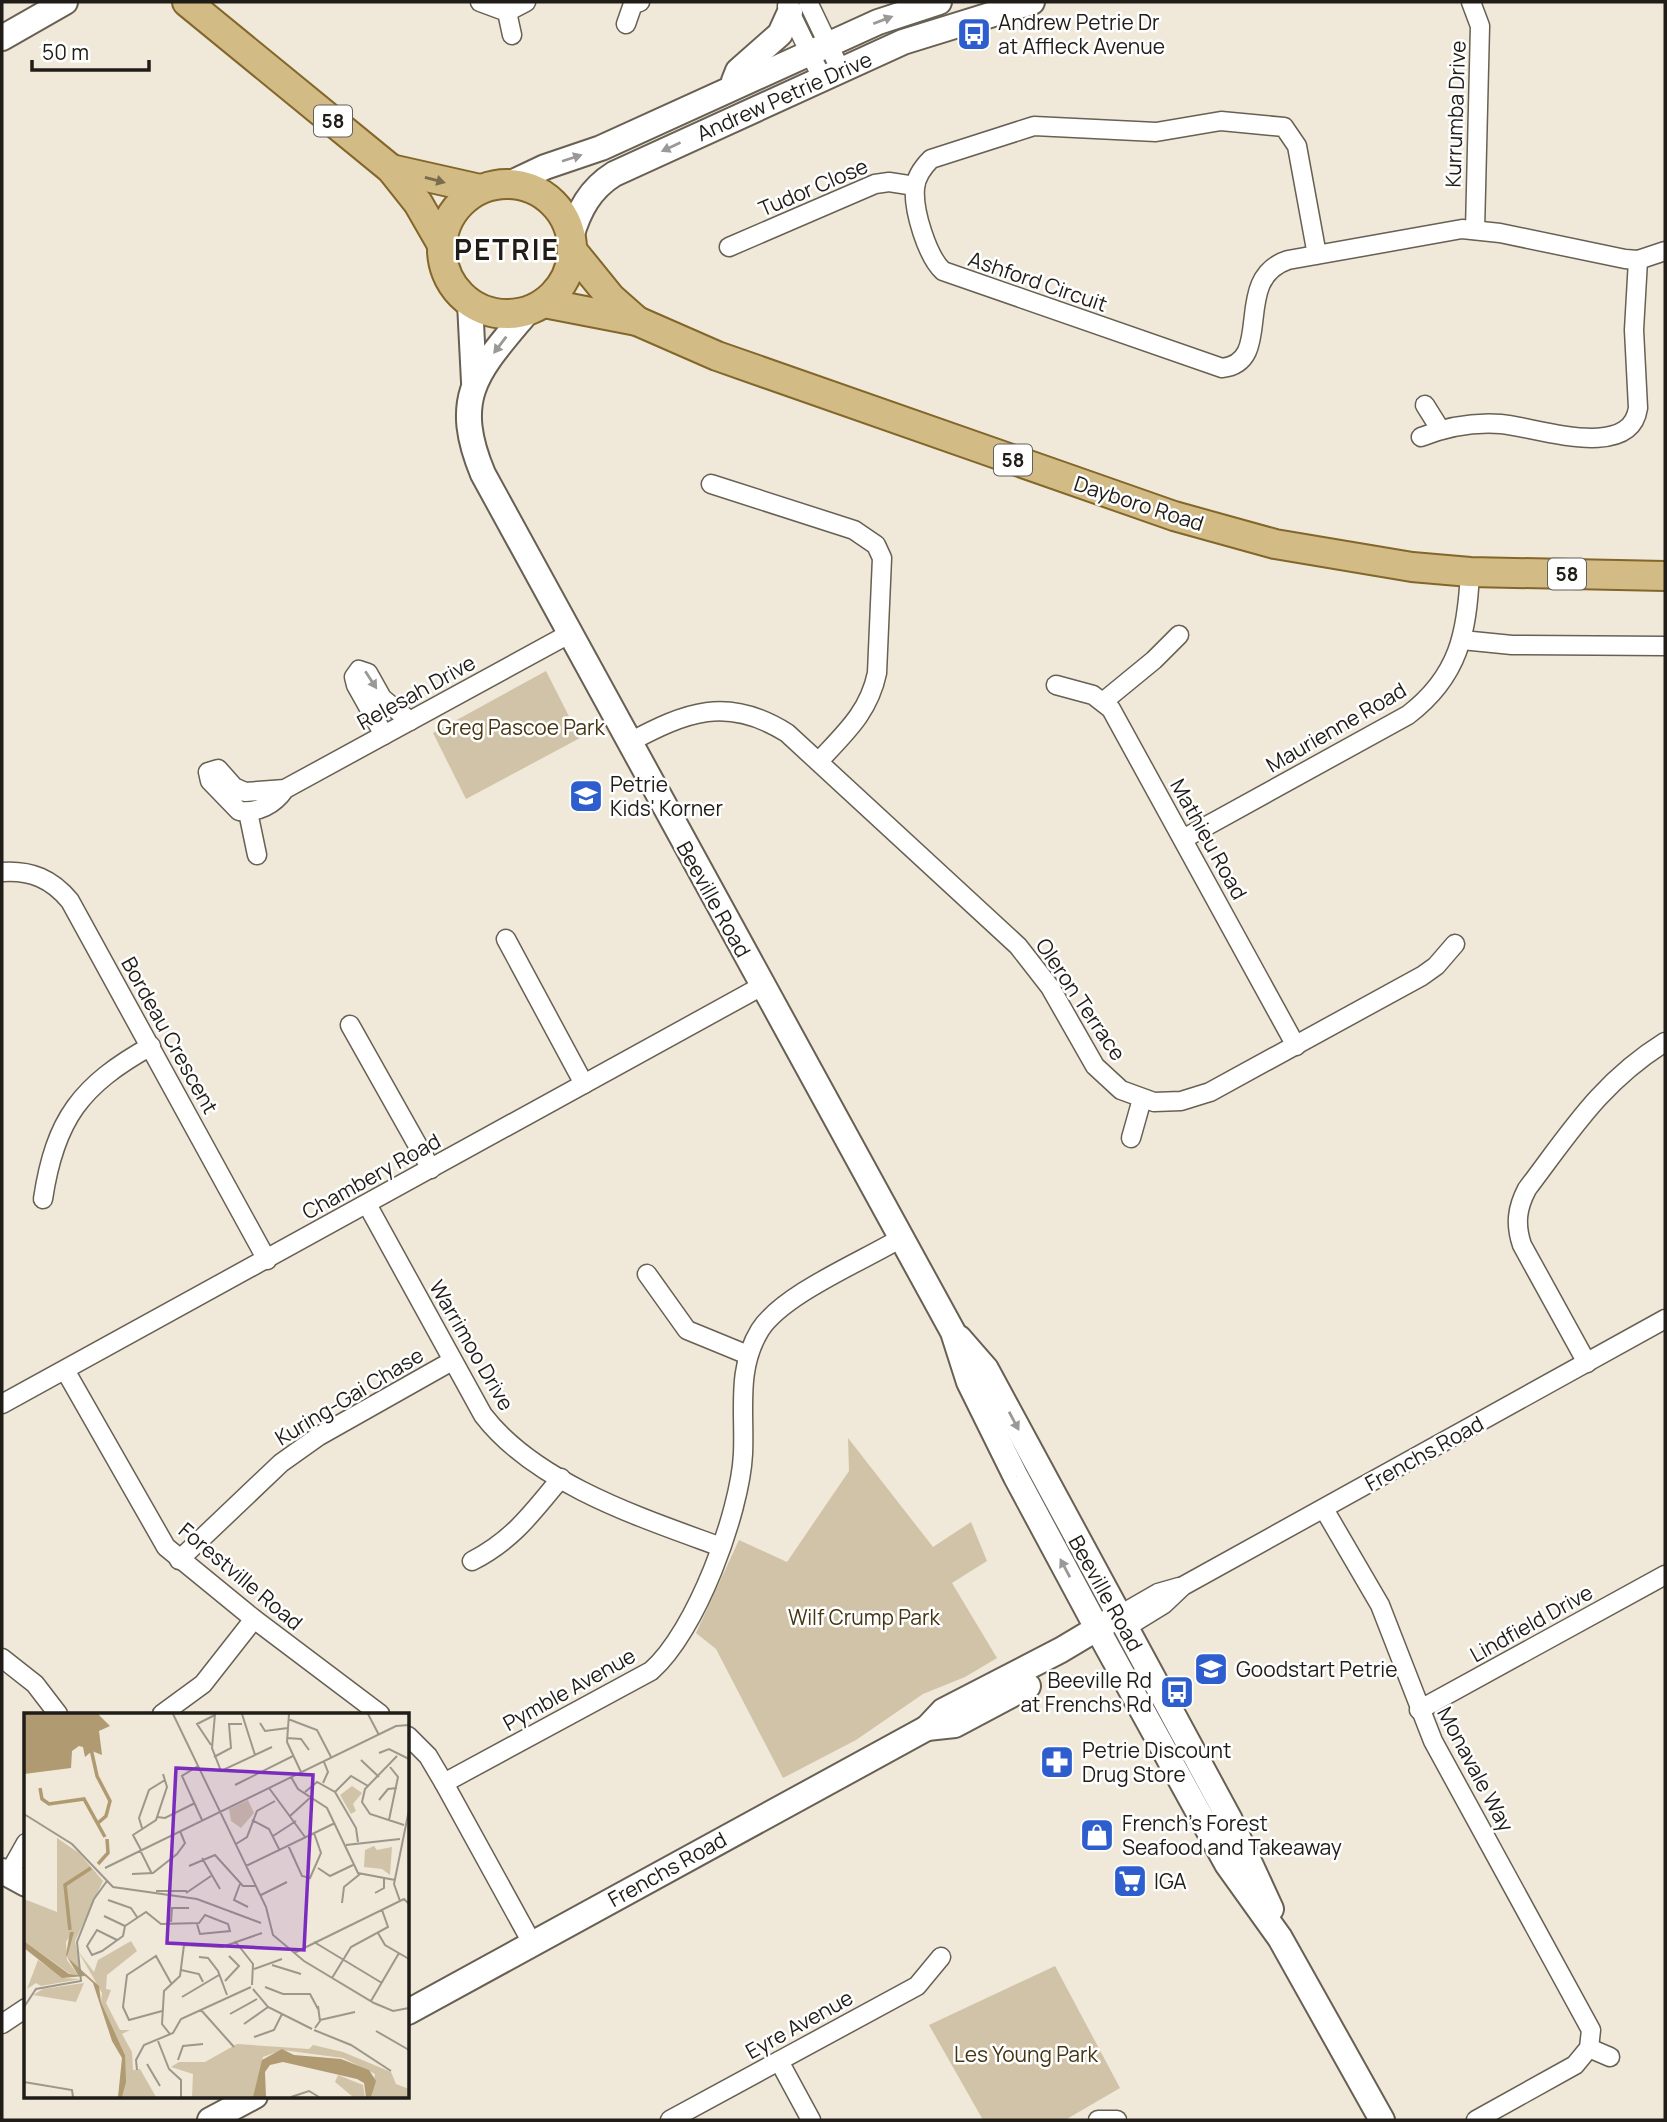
<svg xmlns="http://www.w3.org/2000/svg" width="1667" height="2122" font-family="Manrope,sans-serif">
<style>
.green{fill:#d1c3a7}
.lines{fill:none;stroke-linecap:round;stroke-linejoin:round}
.street-casing{stroke:#676053;stroke-width:21}
.secondary-casing{stroke:#676053;stroke-width:28}
.primary-casing{stroke:#82662a;stroke-width:32}
.street{stroke:#fff;stroke-width:18}
.secondary{stroke:#fff;stroke-width:24}
.primary{stroke:#d3bb85;stroke-width:28}
.oneway{fill:#9b9997}
.oneway2{fill:#7a6c4e}
.labels{text-anchor:middle;dominant-baseline:central;stroke-width:5;stroke-linejoin:round;paint-order:stroke}
.shield{fill:#fff;stroke:#63615d;stroke-width:2}
.shield-label{font-size:19px;font-weight:bold;fill:#201d18}
.poi-label{font-size:21px;fill:#201d18;stroke:#fff;text-anchor:start}
.street-label{font-size:21px;fill:#201d18;stroke:#fff}
.park-label{font-size:21px;fill:#453512;stroke:#fff}
.district-label{font-size:28px;font-weight:bold;letter-spacing:2px;fill:#201d18;stroke:#fff}
.inset-river{fill:none;stroke:#b09a71;stroke-width:3.5}
.inset-road{fill:none;stroke:#9d978b;stroke-width:2}
.view{fill:#7b2cbf;fill-opacity:0.15;stroke:#7b2cbf;stroke-width:3.5}
.inset-edge{fill:none;stroke:#201d18;stroke-width:3.5}
</style>
<rect width="100%" height="100%" fill="#f0e8d8"/>
<g class="green">
<polygon points="546,671 580,738 466,799 433,733"/>
<polygon points="848,1438 933,1547 971,1522 987,1561 952,1583 997,1658 965,1677 923,1694 856,1740 783,1778 716,1649 696,1633 739,1540 787,1562 849,1471"/>
<polygon points="1055,1966 1120,2088 1065,2120 983,2120 929,2025"/>
</g>
<g class="lines">
<g class="street-casing">
<g id="street">
<polyline points="480,2 507,12 512,35"/>
<polyline points="808,2 840,69"/>
<polyline points="1471,2 1480,26 1475,230"/>
<polyline points="787,6 822,78"/>
<polyline points="507,12 526,2"/>
<polyline points="626,24 633,4 640,2"/>
<polyline points="729,247 875,184 889,182 915,186"/>
<path d="M1317 255 1297 146 1284 127 1221 121 1156 132 1034 126 931 159C923 167 916 176 915 188 913 210 927 256 943 271L1222 368C1276 362 1230 279 1288 260L1462 229 1500 233 1625 259 1638 260 1665 251"/>
<polyline points="1425,405 1440,429"/>
<path d="M1421 437C1446 427 1474 422 1501 424 1536 427 1630 462 1638 408L1634 330 1638 260"/>
<path d="M711 484 854 530 876 545 882 558 877 673C869 712 845 733 819 761"/>
<polyline points="1462,640 1512,645 1665,646"/>
<polyline points="1056,685 1093,695 1111,709 1296,1046"/>
<polyline points="1104,701 1154,660 1179,635"/>
<polyline points="384,735 356,685 354,677 359,670 368,673 382,698 410,721"/>
<path d="M628 743C686 712 727 695 787 733L1018 946 1050 987 1095 1066 1121 1090 1154 1102 1181 1101 1210 1092 1422 976 1436 966 1455 944"/>
<path d="M285 789C274 805 258 813 239 811L210 781 208 772 218 769 234 787 245 792 285 789 569 634"/>
<polyline points="248,812 257,855"/>
<path d="M1183 839 1408 715C1459 676 1467 633 1470 572"/>
<path d="M2 872C31 870 52 879 70 901L267 1260"/>
<polyline points="506,939 584,1084"/>
<polyline points="350,1025 431,1169"/>
<polyline points="1131,1138 1142,1099"/>
<path d="M43 1199C55 1119 81 1085 151 1046"/>
<path d="M368 1206 483 1415C536 1484 642 1518 721 1547"/>
<polyline points="647,1274 687,1330 748,1355"/>
<path d="M1587 1363 1522 1245C1515 1224 1517 1208 1527 1189 1571 1131 1601 1082 1665 1042"/>
<polyline points="65,1370 166,1547 254,1619 380,1714"/>
<polyline points="2,1404 762,986"/>
<polyline points="1324,1509 1380,1605 1433,1741 1591,2030 1589,2048 1575,2065 1476,2120"/>
<polyline points="179,1560 281,1463 319,1436 452,1361"/>
<path d="M472 1561C513 1540 532 1513 561 1478"/>
<polyline points="1118,1616 1158,1593 1179,1587"/>
<polyline points="1125,1628 1164,1604 1183,1586 1665,1319"/>
<polyline points="2,1658 35,1684 58,1714"/>
<polyline points="1419,1710 1665,1575"/>
<polyline points="162,1714 203,1684 254,1619"/>
<polyline points="408,1736 428,1756 444,1783 532,1943"/>
<path d="M444 1783 651 1671C696 1632 740 1513 743 1454 745 1411 736 1369 760 1330 783 1294 863 1261 901 1238"/>
<polyline points="8,1875 26,1843"/>
<polyline points="2,2024 26,2008"/>
<polyline points="1589,2048 1610,2057"/>
<polyline points="779,2061 811,2120"/>
<polyline points="670,2120 917,1986 941,1957"/>
<polyline points="1098,2120 1117,2120"/>
</g>
</g>
<g class="secondary-casing">
<g id="secondary">
<polyline points="2,38 65,2"/>
<polyline points="734,81 738,71 780,34 790,12"/>
<polyline points="509,184 545,167 601,148 878,22 939,2"/>
<path d="M571 237C579 210 590 189 614 174L903 42 1032 2"/>
<polyline points="470,303 474,382"/>
<path d="M528 311C479 370 450 395 483 474L953 1332 969 1382 1016 1477 1104 1641 1227 1864 1280 1938 1382 2120"/>
<polyline points="959,1338 986,1369 1230,1820 1271,1909"/>
<polyline points="927,1728 955,1725 1028,1686"/>
<polyline points="2,1871 26,1884"/>
<polyline points="408,2012 927,1728 943,1711 1061,1650 1118,1616"/>
<polyline points="210,2120 255,2096"/>
</g>
</g>
<g class="primary-casing">
<g id="primary">
<polyline points="187,2 391,169 418,203 441,243"/>
<polyline points="391,169 480,189"/>
<circle cx="507" cy="249" r="65"/>
<polyline points="572,250 611,298 637,321"/>
<polyline points="544,303 637,321 717,356 1174,516 1275,544 1412,567 1470,572 1665,576"/>
</g>
</g>
<use href="#street" class="street"/>
<use href="#secondary" class="secondary"/>
<use href="#primary" class="primary"/>
</g>
<defs><path id="oneway-solid" d="M-6-.8H1V-3.2L6.5 0L1 3.2V.8H-6Z" transform="scale(1.75)"/></defs>
<g class="oneway">
<use href="#oneway-solid" transform="translate(883 20) rotate(-21)"/>
<use href="#oneway-solid" transform="translate(671 147) rotate(155)"/>
<use href="#oneway-solid" transform="translate(572 158) rotate(-18)"/>
<use href="#oneway-solid" transform="translate(500 345) rotate(127)"/>
<use href="#oneway-solid" transform="translate(371 680) rotate(57)"/>
<use href="#oneway-solid" transform="translate(1014 1421) rotate(62)"/>
<use href="#oneway-solid" transform="translate(1065 1568) rotate(-118)"/>
</g>
<use class="oneway2" href="#oneway-solid" transform="translate(435 180) rotate(15)"/>
<defs>
<g id="bus-square" transform="scale(1.75)"><rect x="-9" y="-9" width="18" height="18" rx="4" fill="#2e5ecd" stroke="#fff"/><path d="M-5-6H5V4H4V6H2V4H-2V6H-4V4H-5ZM-3.5-4V0h7V-4ZM-3.5 1.2v1.5H-2V1.2ZM2 1.2v1.5H3.5V1.2Z" fill="#fff"/></g>
<g id="school-square" transform="scale(1.75)"><rect x="-9" y="-9" width="18" height="18" rx="4" fill="#2e5ecd" stroke="#fff"/><path d="M0-5L7-2L0 1L-7-2ZM-4 1L0 2.5L4 1V4Q0 6-4 4Z" fill="#fff"/></g>
<g id="pharmacy-square" transform="scale(1.75)"><rect x="-9" y="-9" width="18" height="18" rx="4" fill="#2e5ecd" stroke="#fff"/><path d="M-2-6h4v4h4v4h-4v4h-4v-4h-4v-4h4Z" fill="#fff"/></g>
<g id="shop-square" transform="scale(1.75)"><rect x="-9" y="-9" width="18" height="18" rx="4" fill="#2e5ecd" stroke="#fff"/><path d="M-5-2.5h2.3a2.7 3.5 0 0 1 5.4 0H5L5.5 6h-11ZM-1.5-2.5h3a1.5 2.3 0 0 0-3 0Z" fill="#fff"/></g>
<g id="supermarket-square" transform="scale(1.75)"><rect x="-9" y="-9" width="18" height="18" rx="4" fill="#2e5ecd" stroke="#fff"/><path d="M-6-5.5h2.5l.6 2H6L4.5 2H-2.5L-4.4-4H-6ZM-1.5 3.2a1.3 1.3 0 1 0 .1 0ZM3 3.2a1.3 1.3 0 1 0 .1 0Z" fill="#fff"/></g>
</defs>
<g fill-rule="evenodd">
<use href="#bus-square" x="974" y="34"/>
<use href="#school-square" x="586" y="796"/>
<use href="#school-square" x="1211" y="1669"/>
<use href="#bus-square" x="1177" y="1692"/>
<use href="#pharmacy-square" x="1057" y="1762"/>
<use href="#shop-square" x="1097" y="1835"/>
<use href="#supermarket-square" x="1130" y="1881"/>
</g>
<g class="labels">
<g class="shield">
<rect x="314" y="105.5" width="38" height="31" rx="5"/>
<rect x="994" y="444.5" width="38" height="31" rx="5"/>
<rect x="1548" y="558.5" width="38" height="31" rx="5"/>
</g>
<g class="shield-label">
<text x="333" y="121">58</text>
<text x="1013" y="460">58</text>
<text x="1567" y="574">58</text>
</g>
<g class="poi-label">
<text x="998" y="22">Andrew Petrie Dr<tspan x="998" dy="24">at Affleck Avenue</tspan></text>
<text x="610" y="784">Petrie<tspan x="610" dy="24">Kids' Korner</tspan></text>
<text x="1236" y="1669">Goodstart Petrie</text>
<text x="1152" y="1680" text-anchor="end">Beeville Rd<tspan x="1152" dy="24">at Frenchs Rd</tspan></text>
<text x="1082" y="1750">Petrie Discount<tspan x="1082" dy="24">Drug Store</tspan></text>
<text x="1122" y="1823">French's Forest<tspan x="1122" dy="24">Seafood and Takeaway</tspan></text>
<text x="1154" y="1881">IGA</text>
</g>
<g class="street-label">
<text transform="translate(784 96) rotate(-24)">Andrew Petrie Drive</text>
<text transform="translate(1455 114) rotate(-88)">Kurrumba Drive</text>
<text transform="translate(813 187) rotate(-23)">Tudor Close</text>
<text transform="translate(1038 281) rotate(19)">Ashford Circuit</text>
<text transform="translate(1139 503) rotate(18)">Dayboro Road</text>
<text transform="translate(416 692) rotate(-29)">Relesah Drive</text>
<text transform="translate(1336 727) rotate(-30)">Maurienne Road</text>
<text transform="translate(1209 839) rotate(61)">Mathieu Road</text>
<text transform="translate(714 899) rotate(61)">Beeville Road</text>
<text transform="translate(1081 999) rotate(56)">Oleron Terrace</text>
<text transform="translate(170 1035) rotate(61)">Bordeau Crescent</text>
<text transform="translate(371 1176) rotate(-29)">Chambery Road</text>
<text transform="translate(472 1345) rotate(60)">Warrimoo Drive</text>
<text transform="translate(349 1396) rotate(-31)">Kuring-Gai Chase</text>
<text transform="translate(1424 1453) rotate(-29)">Frenchs Road</text>
<text transform="translate(241 1576) rotate(40)">Forestville Road</text>
<text transform="translate(1106 1593) rotate(61)">Beeville Road</text>
<text transform="translate(1531 1623) rotate(-29)">Lindfield Drive</text>
<text transform="translate(569 1689) rotate(-29)">Pymble Avenue</text>
<text transform="translate(1476 1769) rotate(62)">Monavale Way</text>
<text transform="translate(667 1869) rotate(-29)">Frenchs Road</text>
<text transform="translate(799 2024) rotate(-29)">Eyre Avenue</text>
</g>
<g class="park-label">
<text x="521" y="727">Greg Pascoe Park</text>
<text x="864" y="1617">Wilf Crump Park</text>
<text x="1026" y="2054">Les Young Park</text>
</g>
<g class="district-label">
<text x="507" y="249">PETRIE</text>
</g>
</g>
<g transform="translate(24 1713)">
<rect width="385" height="385" fill="#f0e8d8"/>
<path d="M328 73 338 80 329 91 332 98 327 101 316 82ZM224 87 230 100 217 115 207 108 205 96ZM33 125 55 140 79 168 51 228 57 259 43 244 46 223 42 229 43 247 54 262 46 261 0 228V186L33 199ZM350 133 353 137 368 134 366 162 358 156 340 154 341 137ZM107 228 113 238 83 262 82 276 87 277 82 290 96 317H106L98 321 108 339 109 357 116 356 132 384H98L101 342 77 289 78 280 54 238 70 259 74 247ZM14 247 41 265 57 266 17 273 12 270 3 276ZM60 270 52 289 9 282 19 276ZM213 331 285 336 289 332 319 339 367 359 372 371 385 376V384H347L351 361 319 345 258 337 239 344 230 384H168L169 361 147 354 155 349H181ZM314 362 339 372 341 384H329L311 369Z" fill="#d1c3a7"/>
<path d="M0 1H74L86 13 75 18 78 42 68 38 61 44 59 34 55 33 48 38 47 55 0 61ZM46 219H50L43 244 75 273 77 289 101 342 102 369 98 384H94L98 345 88 328 69 270 61 263 38 265 0 235V228L45 261 54 262 42 242ZM258 336 270 342 317 346 345 357 352 368 347 384H342L340 370 333 366 259 349 246 352 241 359 242 384H229L238 347Z" fill="#b09a71"/>
<path class="inset-river" d="M67 36 73 63 86 88 82 103 74 110M16 75 18 86 25 91 60 86 81 124M74 151 84 140 83 126M46 217 41 172 67 155"/>
<path class="inset-road" d="M149 1 242 194 249 222 280 248 350 290 369 298 385 295M191 1 188 35 197 58 248 34M218 1 231 42M265 1 263 29 277 59M344 1 355 22M264 6 293 17 307 44M236 10 241 18 264 15M263 25 277 26 285 37M187 32 173 11 191 2M355 40 365 36 385 46M373 43 341 76 338 89 346 101 380 112M190 44 207 35 205 11H218M337 47 355 64M174 53 158 63 178 107M267 64 274 76 303 95 334 160 371 167M299 70 304 59 300 49M211 72 269 43M245 75 281 124M281 79 293 69 311 79 332 115 334 129M311 79 327 63 344 73M355 87 364 76 373 75M0 101 48 131 89 174 173 186 237 210M266 103 288 83M133 104 141 105 171 90M228 107 245 116 255 136M365 107 374 64 366 54M118 115 115 105 125 77 141 67M249 123 272 108M212 131 223 124 233 98 251 88M264 132 278 163 286 165 297 140 290 120M322 132 376 126M116 137 128 161M117 137 109 122 132 107 143 74 139 61M178 145 196 176M165 153 191 142 219 173H232M222 153 311 110M81 155 372 13 385 12M294 155 306 163 329 152M108 161 129 160 153 141 161 130 156 118M216 171 210 187 224 194M132 178H163M162 180 187 163M351 180 360 175V164M237 182 263 169M84 187 107 195 113 204M376 188 370 171 385 97M318 190 320 174 336 161M80 203 101 213M147 209 148 195H165M354 220 361 232 385 246M93 227 73 217 63 233 68 242 78 238 99 223 101 213 122 199 137 211 175 210 181 202 204 211 206 218 176 221 173 211M211 228 229 251 228 272M290 229 358 270M160 232 198 234 238 220M270 240 380 186 385 191M175 244 184 245 194 258 203 282M248 252 277 261M230 256 258 246M157 257 175 261 179 269M308 265 327 234 364 214 358 197M201 268 215 253 205 243M241 274 259 281H286L294 296M229 276 244 294 288 316M158 284 195 262M347 288 375 240M0 294 12 276 57 268 53 229 70 186 83 168M177 297 210 334M138 298 105 307 99 294 103 262 132 243 147 270M206 301 233 286M296 307 331 299M220 311 244 294M291 315 296 308 294 293M290 317 327 332 367 358M352 318 385 337M146 321 138 311 140 278 156 263 160 232M230 324 250 317 258 301M134 328 145 356 157 367V384M154 347 159 333 179 331M123 351 136 373M113 357 112 347 120 332 149 320 157 306 227 274M0 369 48 377 49 384M267 384 285 378 295 384"/>
<path class="view" d="M152 55 289 62 280 237 143 230Z"/>
<rect width="385" height="385" class="inset-edge"/>
</g>
<rect width="1667" height="2122" fill="none" stroke="#201d18" stroke-width="7"/>
<path d="M32 60v10h117v-10" fill="none" stroke="#201d18" stroke-width="3.5"/>
<text x="42" y="60" font-size="21" fill="#201d18" stroke="#ffffff" stroke-width="5" paint-order="stroke">50 m</text>
</svg>
